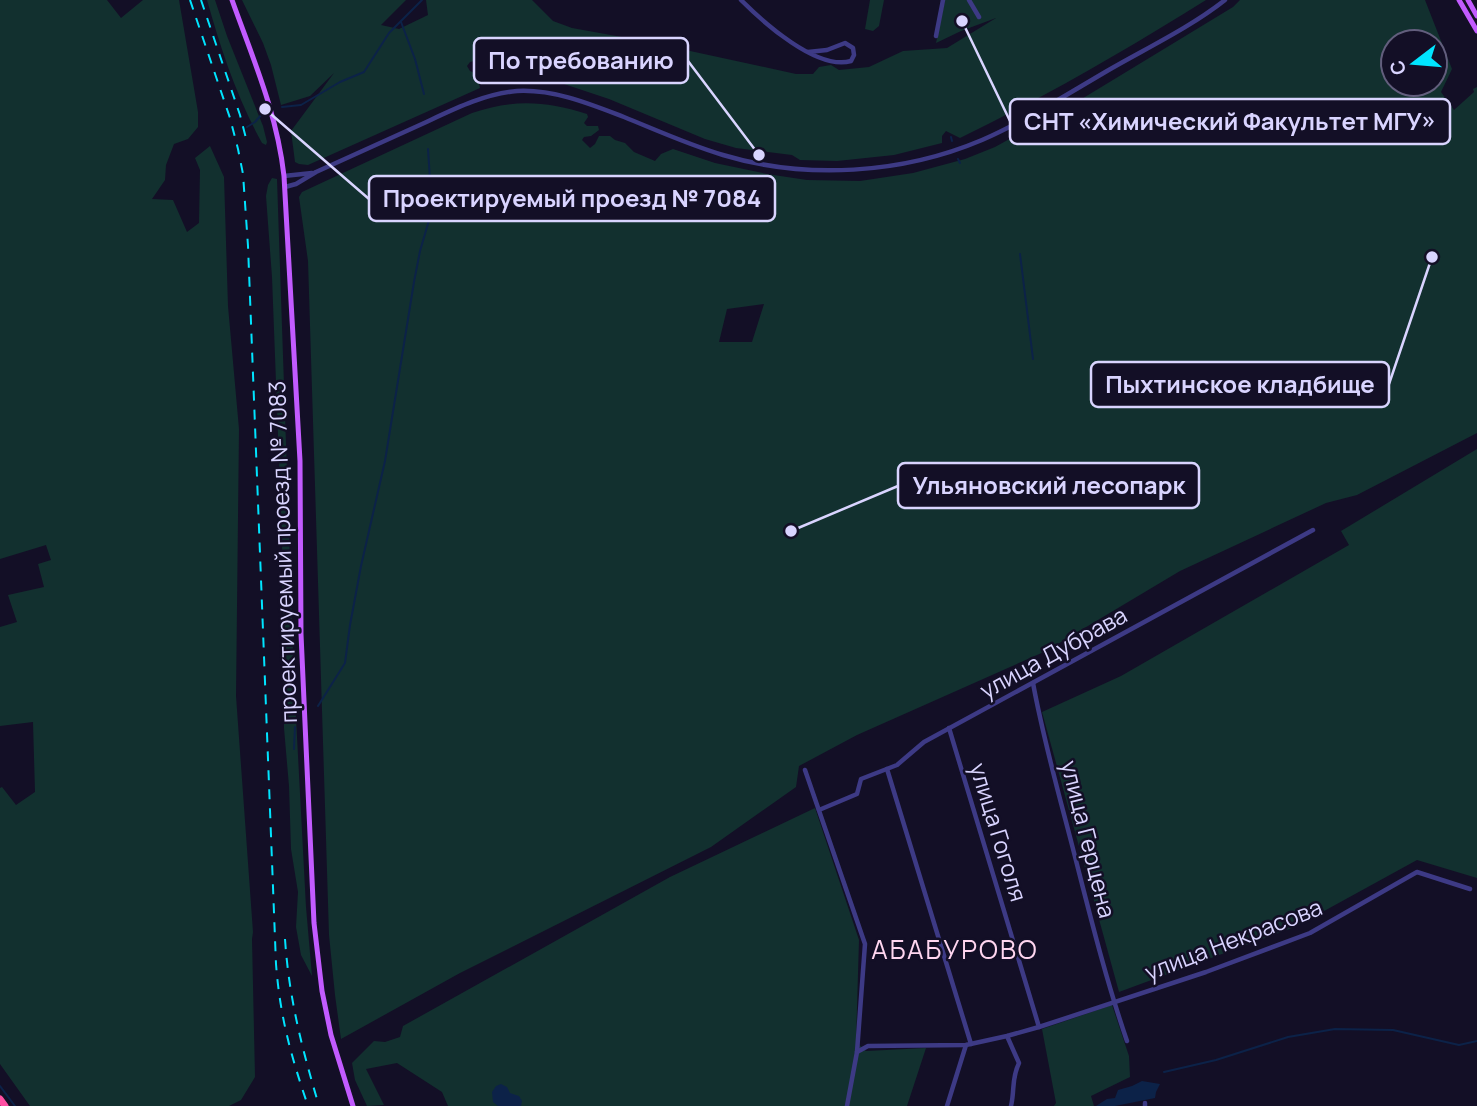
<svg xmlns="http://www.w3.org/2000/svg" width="1477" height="1106" font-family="Manrope,sans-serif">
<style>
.green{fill:#12302f;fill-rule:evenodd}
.water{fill:#0c2248}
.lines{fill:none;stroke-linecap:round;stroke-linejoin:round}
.stream{stroke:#0c2248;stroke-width:2}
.minor{stroke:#3d3a85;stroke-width:4.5}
.major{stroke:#c25bff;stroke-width:5}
.highway{stroke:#ff4fa3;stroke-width:7}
.rail{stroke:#00e5ff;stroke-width:2;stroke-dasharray:10 9;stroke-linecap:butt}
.labels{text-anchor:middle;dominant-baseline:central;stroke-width:5;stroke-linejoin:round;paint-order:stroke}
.street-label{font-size:23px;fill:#d9d4ff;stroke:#130f26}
.quarter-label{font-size:26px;letter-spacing:2px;fill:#ffd6f0;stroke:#130f26}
.leader{fill:none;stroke:#d9d4ff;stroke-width:2.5}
.callout-dot{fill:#d9d4ff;stroke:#130f26;stroke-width:2.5}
.callout{fill:#130f26;stroke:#d9d4ff;stroke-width:2.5}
.callout-label{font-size:24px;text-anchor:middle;font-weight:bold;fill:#d9d4ff}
</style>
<rect width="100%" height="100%" fill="#130f26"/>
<g class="green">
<polygon points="0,0 107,0 121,18 143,0 179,0 198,112 198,127 188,139 174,144 166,165 165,180 152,199 173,200 187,232 199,223 200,170 195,158 210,146 224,177 228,306 239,429 236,696 253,932 252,939 255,1077 241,1100 229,1106 30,1106 0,1064 0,788 2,787 16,805 35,792 33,722 0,726 0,627 17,622 8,595 44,587 38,564 51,560 46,545 0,559"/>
<path d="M207 0H215L227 36 263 126 267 142 266 145 262 143C237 98 221 50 207 0Z"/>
<path d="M242 0H406L381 25 399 29 428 15 426 0H532L553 21 572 28 644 41 796 74H813L819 67 831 65 839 70 869 67 903 51 947 48 996 18 961 31 936 43 945 0H1206C1126 50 1045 97 960 138L946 131 942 136V143L894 155 837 161 800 160 792 155 736 148 705 139 609 99 558 82 522 78 508 53 470 62 467 66 470 71 477 74 480 88 308 165 299 164 295 162 291 131 334 73 310 96 281 105 271 65 263 43Z"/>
<polygon points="870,0 884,0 879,26 873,31 865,29"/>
<path d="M1240 0H1425L1452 69 1441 92 1454 110 1474 92 1473 89 1477 87V433L1357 495 1326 503 1180 571 1046 651 857 735 799 766 796 787 711 847 460 973 341 1039 335 995 329 935 308 261 299 197 302 192 472 113C514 99 545 101 587 114L588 117 584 123 587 126H598L599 130 591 136 584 137 582 140 590 148 595 144 599 136H610L615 140 625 143 634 152 655 161 661 154 673 149 715 163 767 174 807 180 860 181 913 173 965 159 995 147 1080 100 1233 7ZM1393 42H1435V84H1393ZM764 304 752 342H719L727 309Z"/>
<polygon points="272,178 277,179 294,680 306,907 312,976 301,955 296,927 298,892 291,849 289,786 284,728 282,540 272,277 266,196 268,185"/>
<polygon points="1477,449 1477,878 1417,860 1295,927 1119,992 1042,712 1121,676 1349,545 1341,531"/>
<polygon points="815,808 859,940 856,1042 866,1051 926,1048 907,1106 448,1106 442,1092 397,1063 366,1069 384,1105 367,1106 355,1080 352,1063 374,1041 385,1042 400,1037 403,1026 670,877"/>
<polygon points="1112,1005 1129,1056 1130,1077 1091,1096 1094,1106 1054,1106 1056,1103 1042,1029"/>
</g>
<g class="water">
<polygon points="1142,1081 1160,1084 1156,1092 1155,1098 1115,1106 1096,1106 1107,1099 1115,1098 1118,1090 1132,1086"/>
<polygon points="501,1084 507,1087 510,1093 519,1096 522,1101 521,1106 498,1106 493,1102 492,1092 496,1086"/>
</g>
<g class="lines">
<g class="stream">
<polyline points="401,22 415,59 424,94"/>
<polyline points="282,107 301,105 340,82 364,72 389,33 422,0"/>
<polyline points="247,127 255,122 262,114"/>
<polyline points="951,137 952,141"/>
<polyline points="958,159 960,163"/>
<polyline points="1020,254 1033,359"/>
<polyline points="318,706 345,663 350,625 361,566 385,461 414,282 420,251 432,210 428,149"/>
<polyline points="294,749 295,727"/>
<polyline points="1164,1072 1216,1060 1288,1037 1335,1029 1393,1030 1459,1045 1477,1041"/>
<polyline points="0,1086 15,1106"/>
</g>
<g class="minor">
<path d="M741 0C763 22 817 71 851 61L854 55 853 48 845 43 827 50 808 52"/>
<polyline points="969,0 979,17"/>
<polyline points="936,36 943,0"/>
<polyline points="284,176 312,173"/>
<path d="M285 187 296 184 316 172C351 156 387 140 422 124 452 110 483 94 517 91 554 89 590 104 624 117 656 130 689 145 723 155 806 180 902 174 982 140 1025 121 1066 95 1107 71 1145 49 1191 27 1225 0"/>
<path d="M1033 683C1043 738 1058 791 1072 845 1089 911 1105 977 1127 1041"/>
<polyline points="949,728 1039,1027"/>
<polyline points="887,769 971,1044"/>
<polyline points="805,770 865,944 857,1052 847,1106"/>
<polyline points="819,810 857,794 861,779 897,765 924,742 1313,530"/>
<path d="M1007 1036 1019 1063C1011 1080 1015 1089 1011 1106"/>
<polyline points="857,1052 868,1046 966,1045 1007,1036 1039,1027 1206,972 1310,933 1417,872 1470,889"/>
<polyline points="1145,1103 1145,1106"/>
<polyline points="947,1106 966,1045"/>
</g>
<g class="major">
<path d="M232 0C253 59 277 113 284 176L300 461 301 634 314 923 322 991 331 1035 353 1106"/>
<polyline points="1459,0 1477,31"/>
<polyline points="1468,0 1477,16"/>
</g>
<polyline class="highway" points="0,1099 5,1106"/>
<g class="rail">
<path d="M190 0 230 118 238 149 243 174 248 246 276 964C280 1017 291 1056 308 1106"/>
<polyline points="201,0 240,115 247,142"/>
<path d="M285 939C289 999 302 1048 319 1106"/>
</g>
</g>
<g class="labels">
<g class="street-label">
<text transform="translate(282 552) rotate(-92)">проектируемый проезд № 7083</text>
<text transform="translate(1053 652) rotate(-29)">улица Дубрава</text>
<text transform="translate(999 832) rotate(73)">улица Гоголя</text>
<text transform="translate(1089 839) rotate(76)">улица Герцена</text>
<text transform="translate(1233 939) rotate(-21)">улица Некрасова</text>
</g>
<g class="quarter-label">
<text x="955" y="949">АБАБУРОВО</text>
</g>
</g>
<path class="leader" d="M759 155L688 61M962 21L1010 121M265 109L369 199M1432 257L1389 384M791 531L898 486"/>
<g class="callout-dot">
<circle cx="759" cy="155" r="7"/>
<circle cx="962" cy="21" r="7"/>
<circle cx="265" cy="109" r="7"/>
<circle cx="1432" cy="257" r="7"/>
<circle cx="791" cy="531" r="7"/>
</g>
<g class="callout">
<rect x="474" y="38" width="214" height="45" rx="7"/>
<rect x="1010" y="99" width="440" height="45" rx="7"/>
<rect x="369" y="176" width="406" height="45" rx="7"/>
<rect x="1091" y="362" width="298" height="45" rx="7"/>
<rect x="898" y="463" width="301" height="45" rx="7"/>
</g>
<g class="callout-label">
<text x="581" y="69">По требованию</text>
<text x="1230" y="130">СНТ «Химический Факультет МГУ»</text>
<text x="572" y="207">Проектируемый проезд № 7084</text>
<text x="1240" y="393">Пыхтинское кладбище</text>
<text x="1049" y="494">Ульяновский лесопарк</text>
</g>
<g transform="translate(1414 63) rotate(254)"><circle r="33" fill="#130f26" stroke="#625e7d" stroke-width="2"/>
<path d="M0-5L12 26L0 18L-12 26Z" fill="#00e5ff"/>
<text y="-10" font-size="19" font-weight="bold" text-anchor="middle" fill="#d9d4ff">С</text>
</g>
</svg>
